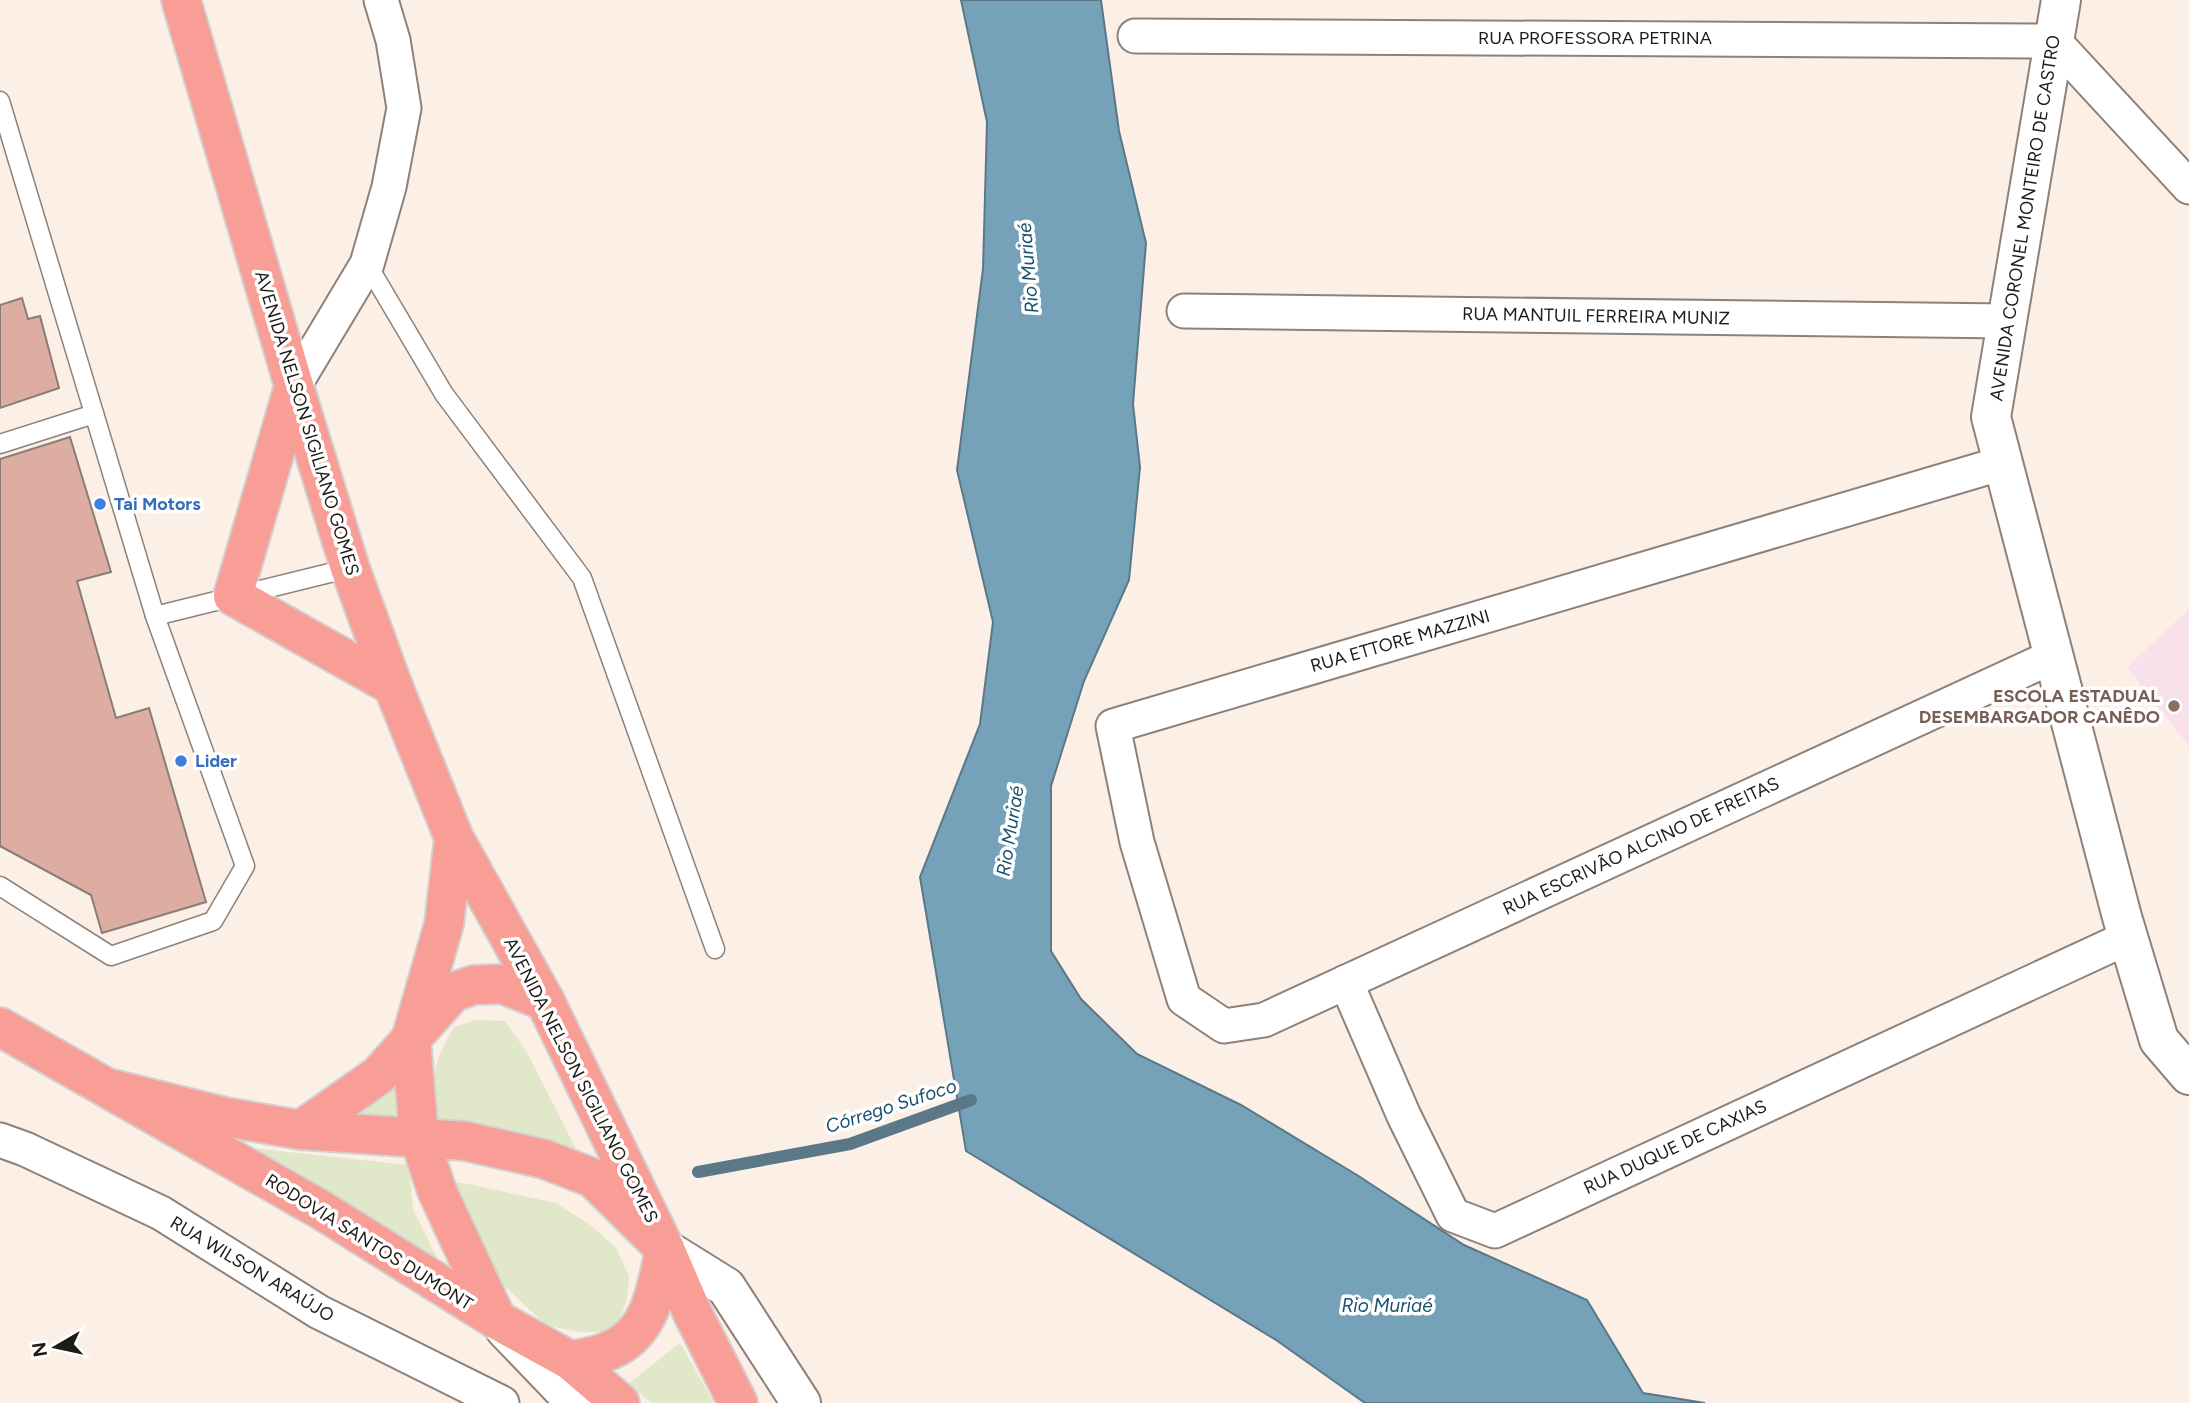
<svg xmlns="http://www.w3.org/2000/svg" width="2189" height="1403" font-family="Figtree,sans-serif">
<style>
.education{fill:#f9e1eb}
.green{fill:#e1e8c9}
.water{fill:#75a1b9;stroke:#5b7888;stroke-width:2}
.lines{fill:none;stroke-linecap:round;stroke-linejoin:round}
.stream{stroke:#5b7888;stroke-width:12}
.building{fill:#deada2;stroke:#8a7c78;stroke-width:2}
.service-casing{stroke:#8d8179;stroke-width:21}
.minor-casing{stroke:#8d8179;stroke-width:37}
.tertiary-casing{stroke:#8d8179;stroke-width:42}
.secondary-casing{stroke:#8d8179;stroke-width:42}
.trunk-casing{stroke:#d2d1d0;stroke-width:42}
.service{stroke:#fff;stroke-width:18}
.minor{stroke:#fff;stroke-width:33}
.tertiary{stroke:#fff;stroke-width:38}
.secondary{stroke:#fff;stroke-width:38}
.trunk{stroke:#f89e97;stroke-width:38}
.shop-dot{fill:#3f7fe0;stroke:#fff;stroke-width:2.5}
.education-dot{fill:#8d6e63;stroke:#fff;stroke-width:2.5}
.labels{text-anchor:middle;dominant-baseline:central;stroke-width:7;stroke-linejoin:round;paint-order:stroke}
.street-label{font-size:18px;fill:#1e1a16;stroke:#fff}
.shop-label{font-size:18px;font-weight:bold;fill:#366cbe;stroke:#fff;text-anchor:start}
.education-label{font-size:18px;font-weight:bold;fill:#785e54;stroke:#fff;text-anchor:end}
.water-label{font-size:19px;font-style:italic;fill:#1a516c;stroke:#fff}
</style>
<rect width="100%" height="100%" fill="#fcf0e6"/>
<polygon class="education" points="2189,609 2189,746 2127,667"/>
<g class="green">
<path d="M476 1020 505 1021 528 1054 583 1163 437 1127C430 1084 431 1066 454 1027Z"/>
<polygon points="393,1081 398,1121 347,1118"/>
<polygon points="242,1147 409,1165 413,1209 441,1266"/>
<polygon points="451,1182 468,1184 556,1203 592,1226 616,1248 629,1276 627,1300 618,1324 602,1332 578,1332 546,1325 496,1278"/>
<polygon points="680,1343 714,1403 652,1403 628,1384"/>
</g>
<polygon class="water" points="961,0 1101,0 1119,131 1146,243 1133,404 1140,467 1129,580 1084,681 1051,786 1051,951 1081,999 1137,1054 1241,1105 1357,1175 1464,1245 1587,1300 1643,1393 1705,1403 1365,1403 1276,1340 966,1151 920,877 980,724 993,622 957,470 983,269 987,122"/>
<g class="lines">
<polyline class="stream" points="698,1172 850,1144 971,1100"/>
</g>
<g class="building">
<polygon points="22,298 28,319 40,316 59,388 0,408 0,305"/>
<polygon points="70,437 111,572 77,581 116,718 149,708 206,902 102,933 91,895 0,846 0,459"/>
</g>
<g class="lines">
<g class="service-casing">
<g id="service">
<polyline points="0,101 155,616 245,866 213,921 111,956 0,886"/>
<polyline points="367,264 444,394 582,578 715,949"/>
<polyline points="0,444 94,414"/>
<polyline points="155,616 350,568"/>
</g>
</g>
<g class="minor-casing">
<g id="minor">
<polyline points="1135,36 2054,41 2189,187"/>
<polyline points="1184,311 2008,321"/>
<polyline points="294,386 367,264 389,187 404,108 393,40 381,0"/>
<polyline points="2003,463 1113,726 1137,842 1184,999 1224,1026 1264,1020 2054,656"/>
<polyline points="1346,982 1404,1116 1453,1215 1495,1231 2129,937"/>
<polyline points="0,1140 25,1149 161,1213 319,1312 502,1403"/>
</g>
</g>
<g class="tertiary-casing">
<polyline id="tertiary" points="2061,0 1991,417 2122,917 2159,1040 2189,1075"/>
</g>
<g class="secondary-casing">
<g id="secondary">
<polyline points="665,1249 726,1287 801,1403"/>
<polyline points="505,1329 576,1403"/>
</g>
</g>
<g class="trunk-casing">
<g id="trunk">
<polyline points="181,0 294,386 350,568 393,686 454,838 545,1001 665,1249"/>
<polyline points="294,386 233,596 393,686"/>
<polyline points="454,838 444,924 411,1039 419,1137 437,1191 497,1320"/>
<polyline points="0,1027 323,1211 497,1320 571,1361 620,1403"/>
<polyline points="112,1089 225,1117 301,1130 465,1141 544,1159 593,1178 665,1249 693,1314 738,1403"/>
<polyline points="301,1130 379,1075 453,992 474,985 502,984 545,1001"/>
<path d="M571 1361C583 1358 597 1356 608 1351 652 1334 656 1289 665 1249"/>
</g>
</g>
<use href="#service" class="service"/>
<use href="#minor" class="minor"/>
<use href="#tertiary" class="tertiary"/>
<use href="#secondary" class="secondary"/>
<use href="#trunk" class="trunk"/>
</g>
<g class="shop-dot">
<circle cx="100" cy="504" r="7"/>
<circle cx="181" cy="761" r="7"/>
</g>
<circle class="education-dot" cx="2174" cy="706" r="7"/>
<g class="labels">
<g class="street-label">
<text x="1595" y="38">RUA PROFESSORA PETRINA</text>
<text transform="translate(2025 218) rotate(-81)">AVENIDA CORONEL MONTEIRO DE CASTRO</text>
<text transform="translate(1596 316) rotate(1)">RUA MANTUIL FERREIRA MUNIZ</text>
<text transform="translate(307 423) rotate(73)">AVENIDA NELSON SIGILIANO GOMES</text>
<text transform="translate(1400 641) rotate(-16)">RUA ETTORE MAZZINI</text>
<text transform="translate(1641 846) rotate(-25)">RUA ESCRIVÃO ALCINO DE FREITAS</text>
<text transform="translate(581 1080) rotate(63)">AVENIDA NELSON SIGILIANO GOMES</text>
<text transform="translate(1675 1147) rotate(-25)">RUA DUQUE DE CAXIAS</text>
<text transform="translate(369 1242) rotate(32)">RODOVIA SANTOS DUMONT</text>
<text transform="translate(252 1269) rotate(31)">RUA WILSON ARAÚJO</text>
</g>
<g class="shop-label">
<text x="114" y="504">Tai Motors</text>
<text x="195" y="761">Lider</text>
</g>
<g class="education-label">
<text x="2160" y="696">ESCOLA ESTADUAL<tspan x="2160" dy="21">DESEMBARGADOR CANÊDO</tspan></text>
</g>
<g class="water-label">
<text transform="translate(1028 268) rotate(-95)">Rio Muriaé</text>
<text transform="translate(1010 831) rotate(-81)">Rio Muriaé</text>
<text transform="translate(891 1106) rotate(-18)">Córrego Sufoco</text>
<text x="1387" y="1305">Rio Muriaé</text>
</g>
</g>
<g transform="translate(56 1347) rotate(261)" stroke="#ffffff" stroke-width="5" paint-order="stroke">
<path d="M0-5L12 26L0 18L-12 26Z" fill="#1e1a16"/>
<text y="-10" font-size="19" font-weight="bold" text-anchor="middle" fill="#1e1a16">N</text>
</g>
</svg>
